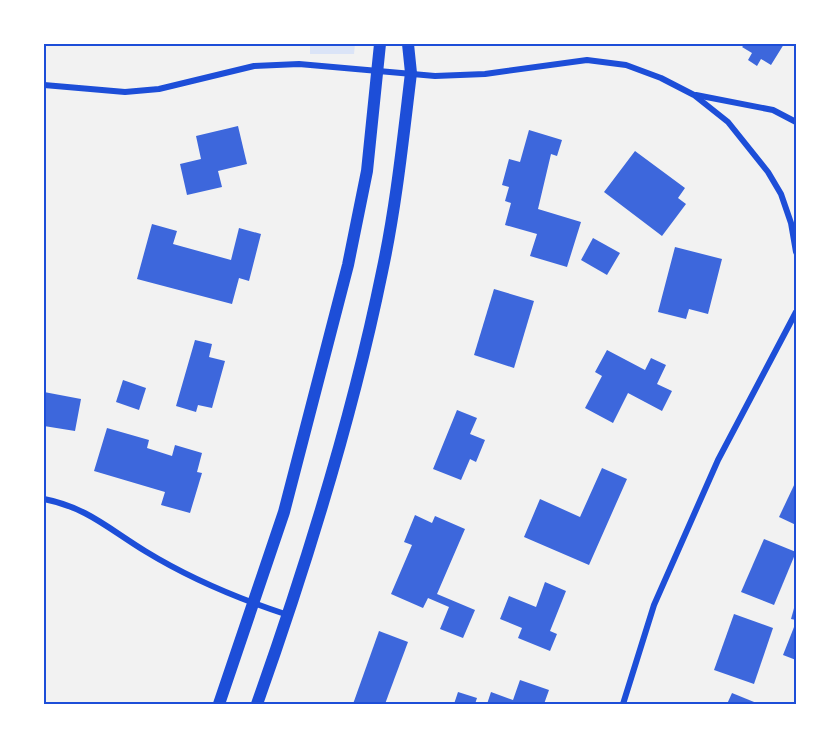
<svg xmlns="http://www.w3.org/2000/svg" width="840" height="748" font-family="Cabin,sans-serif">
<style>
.green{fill:#dbe4f7}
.building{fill:#3d67dc}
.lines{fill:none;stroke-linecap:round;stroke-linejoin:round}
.minor{stroke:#1d4ed8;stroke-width:6}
.secondary{stroke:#1d4ed8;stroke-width:12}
.neatline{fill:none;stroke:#1d4ed8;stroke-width:2}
</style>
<rect width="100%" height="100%" fill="#f2f2f2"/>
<polygon class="green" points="310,44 355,44 354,54 310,54"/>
<g class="building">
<polygon points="745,44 784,44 771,65 761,59 757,66 748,60 752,53 742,47"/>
<polygon points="238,126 247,164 218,171 222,187 187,195 180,164 201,159 196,136"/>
<polygon points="529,130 562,140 557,156 551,154 538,209 581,222 567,267 530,256 537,234 505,225 511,203 505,201 509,187 502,185 509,159 520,162"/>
<polygon points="635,151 685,188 678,198 686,204 662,236 604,192"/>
<polygon points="152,224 177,231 173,244 231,260 239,228 261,234 249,281 239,278 232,304 137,279"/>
<polygon points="593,238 620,253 607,275 581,260"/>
<polygon points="675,247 722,259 708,314 689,309 686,319 658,312"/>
<polygon points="494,289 534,301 514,368 474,355"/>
<polygon points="195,340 212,344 209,357 225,361 212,408 198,405 196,412 176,406"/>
<polygon points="607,350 645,370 651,358 666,365 657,384 672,391 662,411 628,393 613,423 585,408 602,376 595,372"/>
<polygon points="123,380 146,388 139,410 116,402"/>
<polygon points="44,392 81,399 75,431 44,426"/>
<polygon points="457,410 477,418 470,434 485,440 476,462 470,459 461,480 433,469"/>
<polygon points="107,428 149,440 147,448 172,456 175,445 202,453 197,472 202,473 190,513 161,505 165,492 94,471"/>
<polygon points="602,468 627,479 589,565 524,537 540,499 580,517"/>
<polygon points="796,481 796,525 779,517"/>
<polygon points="415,515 432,523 435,516 465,529 437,594 475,610 463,638 440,629 449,607 428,598 423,608 391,594 412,545 404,542"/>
<polygon points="764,539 796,552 774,605 741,592"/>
<polygon points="545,582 566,591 550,631 557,634 550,651 518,638 522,628 500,619 509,596 536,607"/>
<polygon points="796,601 796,620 791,619"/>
<polygon points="734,614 773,628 754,684 714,670"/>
<polygon points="796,622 796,660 783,655"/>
<polygon points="379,631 408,642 385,704 353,704"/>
<polygon points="520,680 549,690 544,704 487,704 491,692 513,700"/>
<polygon points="458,692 477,698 475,704 454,704"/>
<polygon points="732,693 759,704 727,704"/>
</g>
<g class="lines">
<g class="minor">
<polyline points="44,85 125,92 159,89 254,66 299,64 435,76 485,74 587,60 626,65 661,78 694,95 728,122 768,172 781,194 791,223 796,252"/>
<polyline points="696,95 773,110 796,122"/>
<path d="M44 499C86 507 109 529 145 551 189 578 239 599 288 615"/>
<polyline points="623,704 654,605 718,460 796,312"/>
</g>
<g class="secondary">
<polyline points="219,704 284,512 348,265 367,171 380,44"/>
<path d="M257 704C307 563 352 419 382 272 396 207 403 139 411 73L408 44"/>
</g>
</g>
<rect width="840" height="748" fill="none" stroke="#ffffff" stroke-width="90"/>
<rect x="45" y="45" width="750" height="658" class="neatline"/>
</svg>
